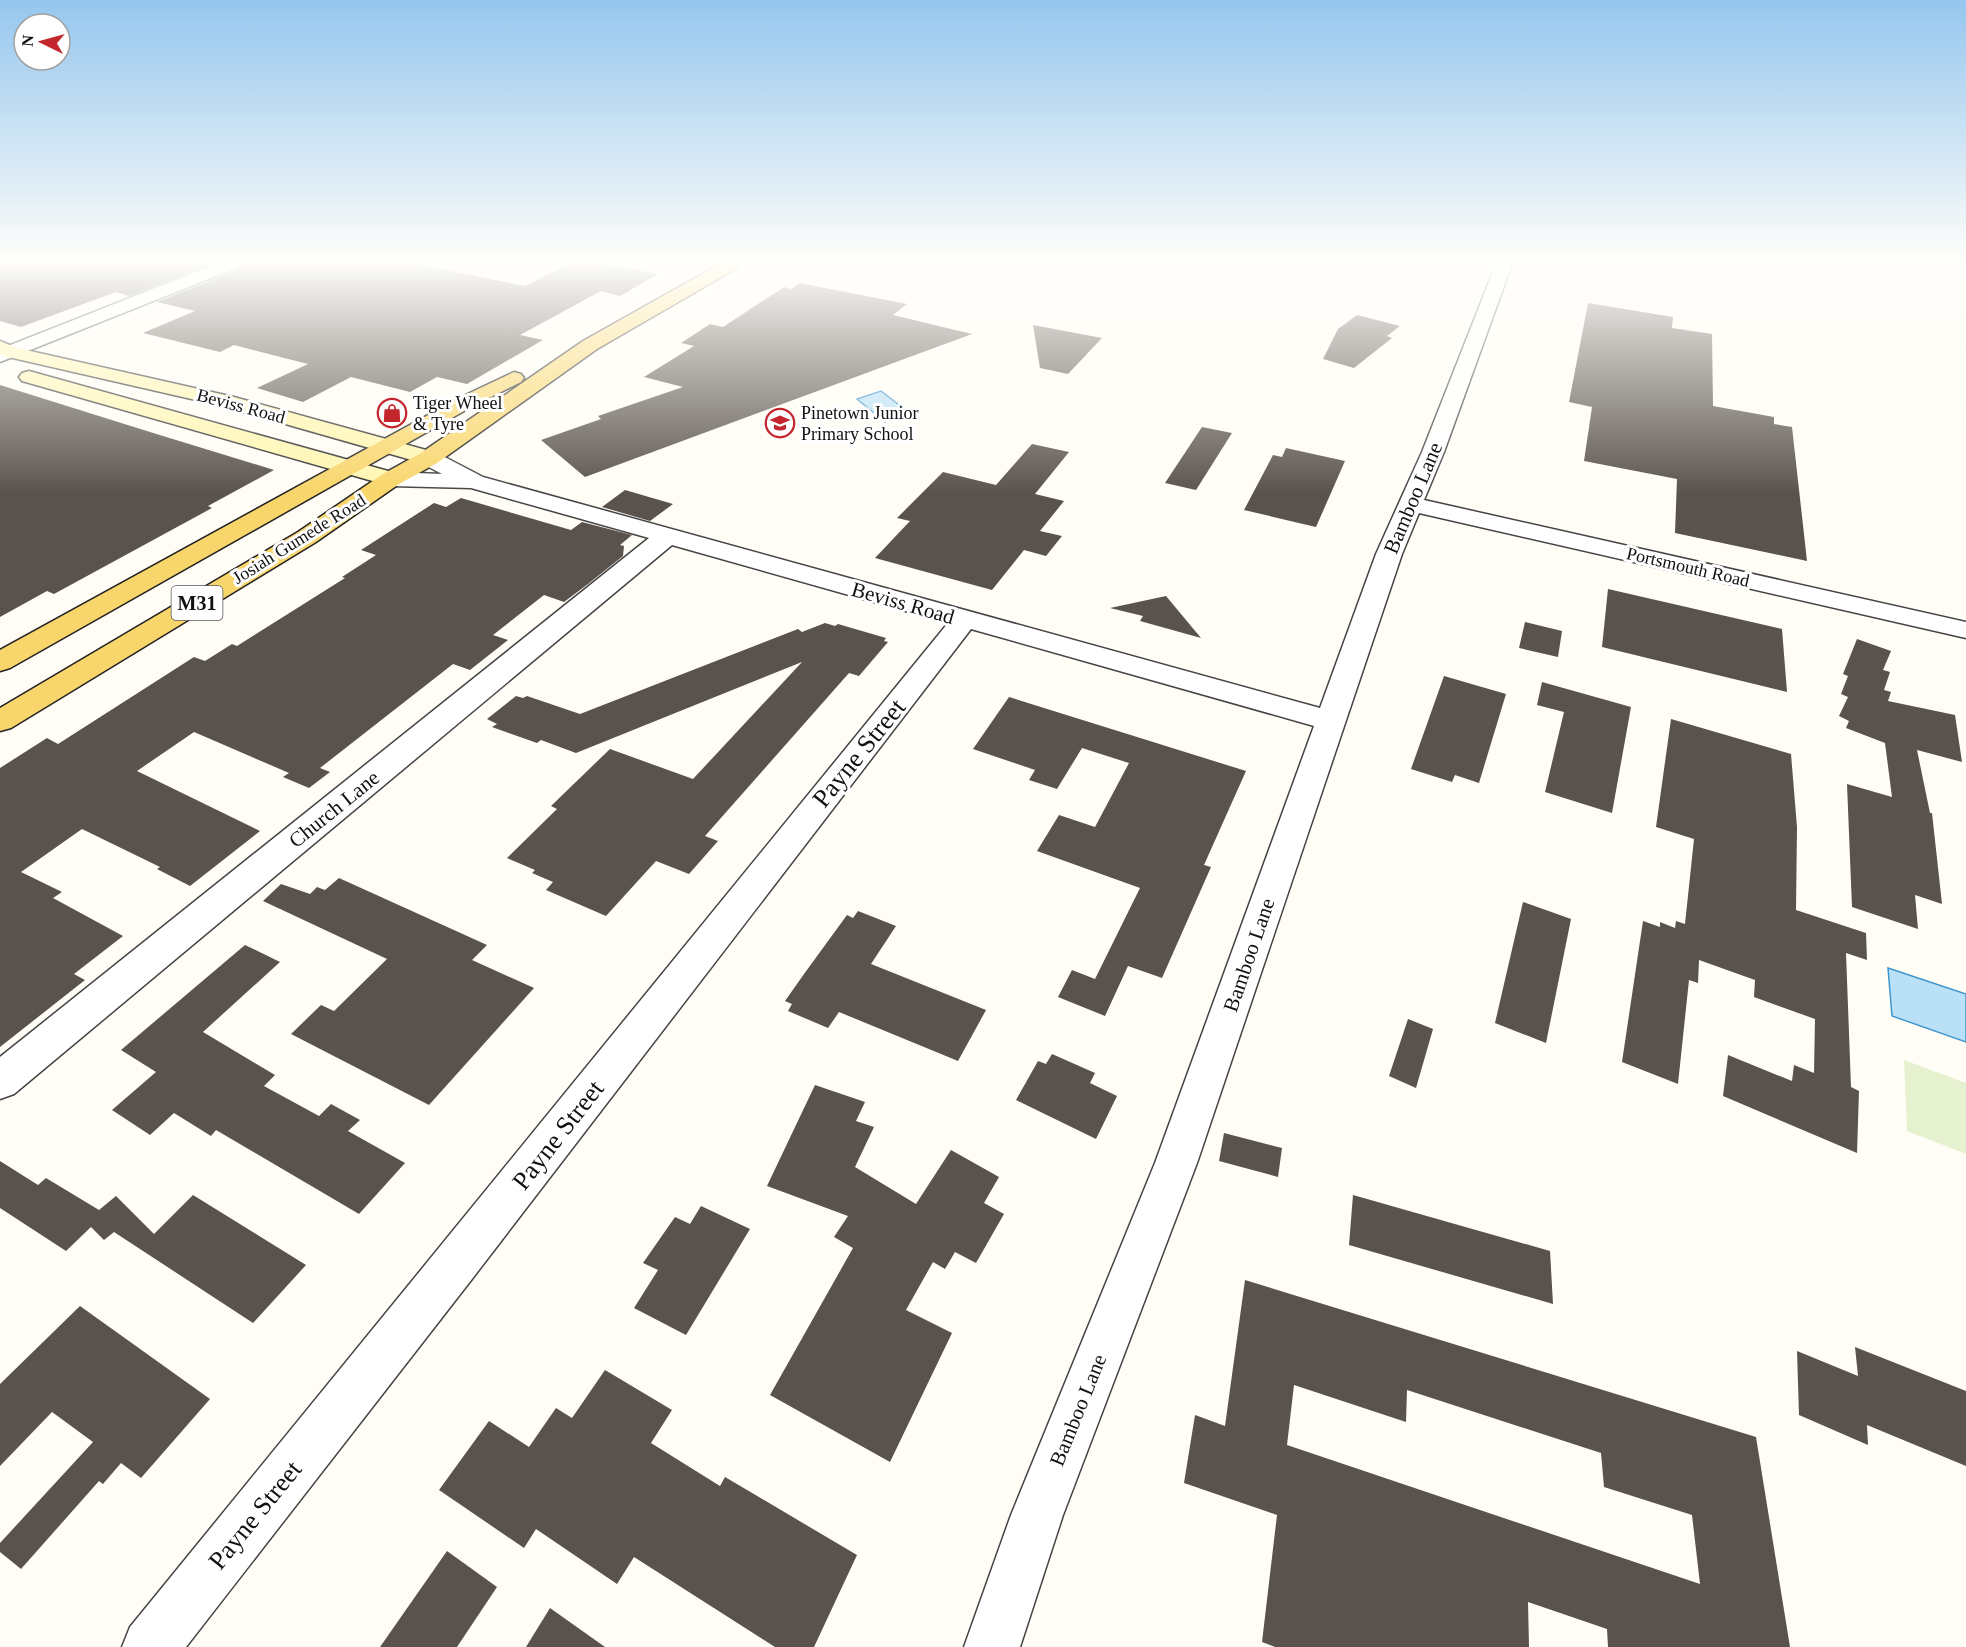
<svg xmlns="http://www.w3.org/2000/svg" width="1966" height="1647" font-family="'Times New Roman',serif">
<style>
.pitch{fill:#e6f2cf}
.water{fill:#b9e0f7;stroke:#3f96cf;stroke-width:1.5}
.building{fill:#5a524d;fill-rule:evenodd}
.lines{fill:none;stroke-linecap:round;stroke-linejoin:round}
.street-casing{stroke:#444;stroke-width:3}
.secondary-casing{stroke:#333;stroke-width:3}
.primary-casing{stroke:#222;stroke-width:3}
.street{fill:#fff;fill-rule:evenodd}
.secondary{fill:#fff6b0;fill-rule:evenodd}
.primary{fill:#f9d66b;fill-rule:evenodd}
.labels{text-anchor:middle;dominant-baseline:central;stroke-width:6;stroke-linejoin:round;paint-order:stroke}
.far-poi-label{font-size:18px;fill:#111;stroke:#fff;text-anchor:start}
.far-street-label{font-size:18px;fill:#111;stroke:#fff}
.shield{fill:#fff;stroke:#585858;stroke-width:1.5}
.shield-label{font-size:20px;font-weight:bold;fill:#111}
.street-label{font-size:21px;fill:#111;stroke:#fff}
.near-street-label{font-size:26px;fill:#111;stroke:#fff}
</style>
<rect width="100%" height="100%" fill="#fffdf5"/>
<polygon class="pitch" points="1904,1060 1966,1083 1966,1154 1907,1131"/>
<g class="water">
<polygon points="881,391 911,414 885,422 857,399"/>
<polygon points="1888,968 1966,994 1966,1042 1892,1016"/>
</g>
<g class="building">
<polygon points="0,264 211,264 129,296 116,292 21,327 0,321"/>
<polygon points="240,264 418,264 525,286 569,264 605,264 658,274 620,296 601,291 520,335 543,340 467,384 437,377 410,392 351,377 303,402 257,388 308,364 234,345 220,352 143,333 195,311 157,302 237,270"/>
<polygon points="800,283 907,304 893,315 972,334 585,477 541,440 601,419 598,416 683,387 644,377 694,346 681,343 710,324 723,327 784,287 791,289"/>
<polygon points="1588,303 1673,317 1672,328 1712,334 1713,406 1774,417 1774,424 1792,427 1807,561 1675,533 1677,479 1584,461 1592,407 1569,402"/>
<polygon points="1357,315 1400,326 1387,336 1392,338 1354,368 1323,359 1338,329"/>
<polygon points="1033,325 1102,338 1068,374 1040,368"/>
<polygon points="0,385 150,432 274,470 208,506 212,508 54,594 47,591 0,617"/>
<polygon points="1202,427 1232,433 1196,490 1165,483"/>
<polygon points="1032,444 1069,452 1035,494 1064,501 1040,531 1062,536 1046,556 1024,550 992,590 875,558 910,521 897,518 943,472 996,485"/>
<polygon points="1286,448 1345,461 1316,527 1244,510 1273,455 1282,457"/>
<polygon points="625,490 673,504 650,521 602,507"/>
<polygon points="461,498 571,530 582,522 632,535 620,545 624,546 623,556 588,584 564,602 544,595 493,635 508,640 470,670 453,664 320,768 330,772 309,788 283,777 289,773 194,732 137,771 260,831 190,886 157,869 160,867 82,829 21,872 62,892 53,898 123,936 74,974 85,980 0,1047 0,768 47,738 58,744 194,657 205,661 232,644 237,646 345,578 342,577 376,555 361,550 434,503 446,507"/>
<polygon points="1608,589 1782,629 1787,692 1602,647"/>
<polygon points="1166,596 1201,638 1140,621 1143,616 1110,608"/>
<polygon points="1525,622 1562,631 1558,657 1519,648"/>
<polygon points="825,623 835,626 838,624 886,638 884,641 888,642 859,676 849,673 705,836 718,841 689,874 656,861 606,916 546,890 553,882 532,873 535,870 507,858 557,809 551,806 610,749 693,779 802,662 576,753 541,740 537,743 492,727 497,724 487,719 516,696 523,698 527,696 580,714 798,629 802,632"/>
<polygon points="1857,639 1891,651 1883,670 1890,672 1884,690 1891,692 1888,701 1955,715 1962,762 1917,750 1930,813 1932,813 1942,904 1915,895 1918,929 1852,907 1847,784 1892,797 1885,743 1846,728 1849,721 1839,716 1848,697 1841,694 1848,676 1843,674"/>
<polygon points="1444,676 1506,694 1479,783 1455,775 1452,782 1411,769"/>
<polygon points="1542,682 1631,707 1612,813 1545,792 1564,712 1537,705"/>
<polygon points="1009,697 1246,771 1204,865 1211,867 1162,978 1128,966 1105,1016 1058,997 1072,970 1095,979 1140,888 1037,851 1059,815 1095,827 1129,763 1082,748 1057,789 1029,780 1035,770 973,749"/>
<polygon points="1671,719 1791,754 1797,827 1796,910 1866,933 1867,960 1846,953 1851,1087 1859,1091 1857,1153 1723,1096 1728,1055 1792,1081 1794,1065 1814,1073 1815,1019 1754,997 1755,980 1699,960 1698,983 1689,980 1678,1084 1622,1062 1643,921 1660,927 1660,922 1675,928 1676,921 1685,924 1694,839 1656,827"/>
<polygon points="339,878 487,945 472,960 534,988 429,1105 291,1034 321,1005 334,1011 387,959 263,901 281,884 310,894 317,887 325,890"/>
<polygon points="1523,902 1571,919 1546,1043 1495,1023"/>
<polygon points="858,911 896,926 871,964 986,1010 958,1061 839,1012 828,1028 788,1011 792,1004 785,1001 804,974 847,915 853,918"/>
<polygon points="245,945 280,962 203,1032 275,1075 264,1086 319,1116 331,1104 360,1120 348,1131 405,1163 359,1214 216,1130 211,1136 174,1113 150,1135 112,1110 156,1072 121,1050"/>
<polygon points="1408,1019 1433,1029 1416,1088 1389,1076"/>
<polygon points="1052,1054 1095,1073 1090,1083 1117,1096 1096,1139 1016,1100 1038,1061 1046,1064"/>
<polygon points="815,1085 865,1102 856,1121 874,1127 855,1167 916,1204 951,1150 999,1177 984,1203 1004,1214 976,1263 955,1252 945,1269 933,1262 906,1310 952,1333 890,1462 770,1395 853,1248 834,1237 848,1216 767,1186"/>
<polygon points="1224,1133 1282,1148 1278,1177 1219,1161"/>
<polygon points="0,1161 38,1185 46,1178 99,1210 116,1196 154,1234 193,1195 306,1265 253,1323 114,1232 104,1240 91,1227 66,1251 0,1208"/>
<polygon points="1353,1195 1550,1251 1553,1304 1349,1245"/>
<polygon points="701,1206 750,1229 686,1335 634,1308 658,1270 643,1263 675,1217 690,1224"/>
<path d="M1245 1280 1756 1437 1790 1647H1608L1607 1629 1528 1602 1529 1647H1275L1262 1642 1277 1515 1184 1483 1195 1415 1225 1426ZM1294 1385 1406 1422 1407 1390 1601 1453 1604 1487 1692 1515 1700 1584 1287 1445Z"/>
<polygon points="80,1306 210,1399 141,1478 121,1463 103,1484 99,1481 21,1569 0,1552 0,1543 93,1442 52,1412 0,1466 0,1384"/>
<polygon points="1855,1347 1966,1391 1966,1466 1867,1425 1868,1445 1799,1415 1797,1351 1858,1376"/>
<polygon points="605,1370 672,1410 651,1443 720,1486 725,1477 857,1555 814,1647 775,1647 634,1557 617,1584 536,1529 524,1548 439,1490 489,1421 529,1447 556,1408 572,1418"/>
<polygon points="447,1551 497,1587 457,1647 380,1647"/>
<polygon points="550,1608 605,1647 526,1647"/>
</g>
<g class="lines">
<g class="street-casing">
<g id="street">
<polygon points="216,264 238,264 236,268 0,362 0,349"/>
<polygon points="1496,264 1512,264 1444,452 1424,500 1966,622 1966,638 1419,513 1402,554 1197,1163 1063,1515 1020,1647 964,1647 1011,1515 1155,1163 1314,726 971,629 472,1279 186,1647 122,1647 130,1627 948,623 672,545 14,1094 0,1099 0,1057 649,538 471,488 391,486 383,484 379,479 383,474 391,472 442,474 421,463 418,458 421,453 429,451 437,453 483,477 1320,708 1376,554 1422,452"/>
</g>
</g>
<g class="secondary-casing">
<g id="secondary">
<polygon points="0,341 17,348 234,397 437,453 440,458 437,463 429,465 222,406 4,356 0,354"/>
<polygon points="29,371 399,474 403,479 399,484 391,486 383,484 22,381 19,377 22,373"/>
</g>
</g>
<g class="primary-casing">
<g id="primary">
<polygon points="720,264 739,264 737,268 597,349 437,463 399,484 316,542 11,728 0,731 0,708 298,532 383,474 421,453 583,341"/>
<polygon points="514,372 521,374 524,378 521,382 473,406 10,668 0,671 0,650 459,398"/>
</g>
</g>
<use href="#street" class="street"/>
<use href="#secondary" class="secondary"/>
<use href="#primary" class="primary"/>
</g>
<linearGradient id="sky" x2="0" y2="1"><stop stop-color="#95c6ee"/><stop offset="0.53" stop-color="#fffefa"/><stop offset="1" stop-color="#fffefa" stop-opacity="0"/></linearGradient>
<rect width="1966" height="494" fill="url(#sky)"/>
<defs>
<g id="shop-ring" transform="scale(1.5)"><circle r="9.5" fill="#fff" stroke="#c4262e" stroke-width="1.5"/><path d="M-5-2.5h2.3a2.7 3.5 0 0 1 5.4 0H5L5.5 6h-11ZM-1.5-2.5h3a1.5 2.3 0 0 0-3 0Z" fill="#c4262e"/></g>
<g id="school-ring" transform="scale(1.5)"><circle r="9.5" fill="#fff" stroke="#c4262e" stroke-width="1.5"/><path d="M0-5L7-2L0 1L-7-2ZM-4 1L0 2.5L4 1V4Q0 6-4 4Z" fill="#c4262e"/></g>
</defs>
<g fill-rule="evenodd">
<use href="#shop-ring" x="392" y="413"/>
<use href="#school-ring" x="780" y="423"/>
</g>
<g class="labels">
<g class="far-poi-label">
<text x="413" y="403">Tiger Wheel<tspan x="413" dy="21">&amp; Tyre</tspan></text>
<text x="801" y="413">Pinetown Junior<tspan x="801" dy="21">Primary School</tspan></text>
</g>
<g class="far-street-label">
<text transform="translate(241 406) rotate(15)">Beviss Road</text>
<text transform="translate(299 539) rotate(-32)">Josiah Gumede Road</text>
<text transform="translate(1688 567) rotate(13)">Portsmouth Road</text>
</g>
<rect class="shield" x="171.5" y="586" width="51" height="34" rx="4.5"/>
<g class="shield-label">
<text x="197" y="603">M31</text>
</g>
<g class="street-label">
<text transform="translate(1413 498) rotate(-67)">Bamboo Lane</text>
<text transform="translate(903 603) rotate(16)">Beviss Road</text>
<text transform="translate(334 809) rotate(-39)">Church Lane</text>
<text transform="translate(1249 955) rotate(-71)">Bamboo Lane</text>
<text transform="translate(1078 1410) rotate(-68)">Bamboo Lane</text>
</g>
<g class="near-street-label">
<text transform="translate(859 753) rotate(-51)">Payne Street</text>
<text transform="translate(558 1135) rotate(-52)">Payne Street</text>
<text transform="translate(255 1515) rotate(-51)">Payne Street</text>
</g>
</g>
<g transform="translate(42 42) rotate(275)"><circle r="28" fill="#ffffff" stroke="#a0a0a0" stroke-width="1.5"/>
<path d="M0-4.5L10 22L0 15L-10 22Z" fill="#c4262e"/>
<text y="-9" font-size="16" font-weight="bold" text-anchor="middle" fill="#111111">N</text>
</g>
</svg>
